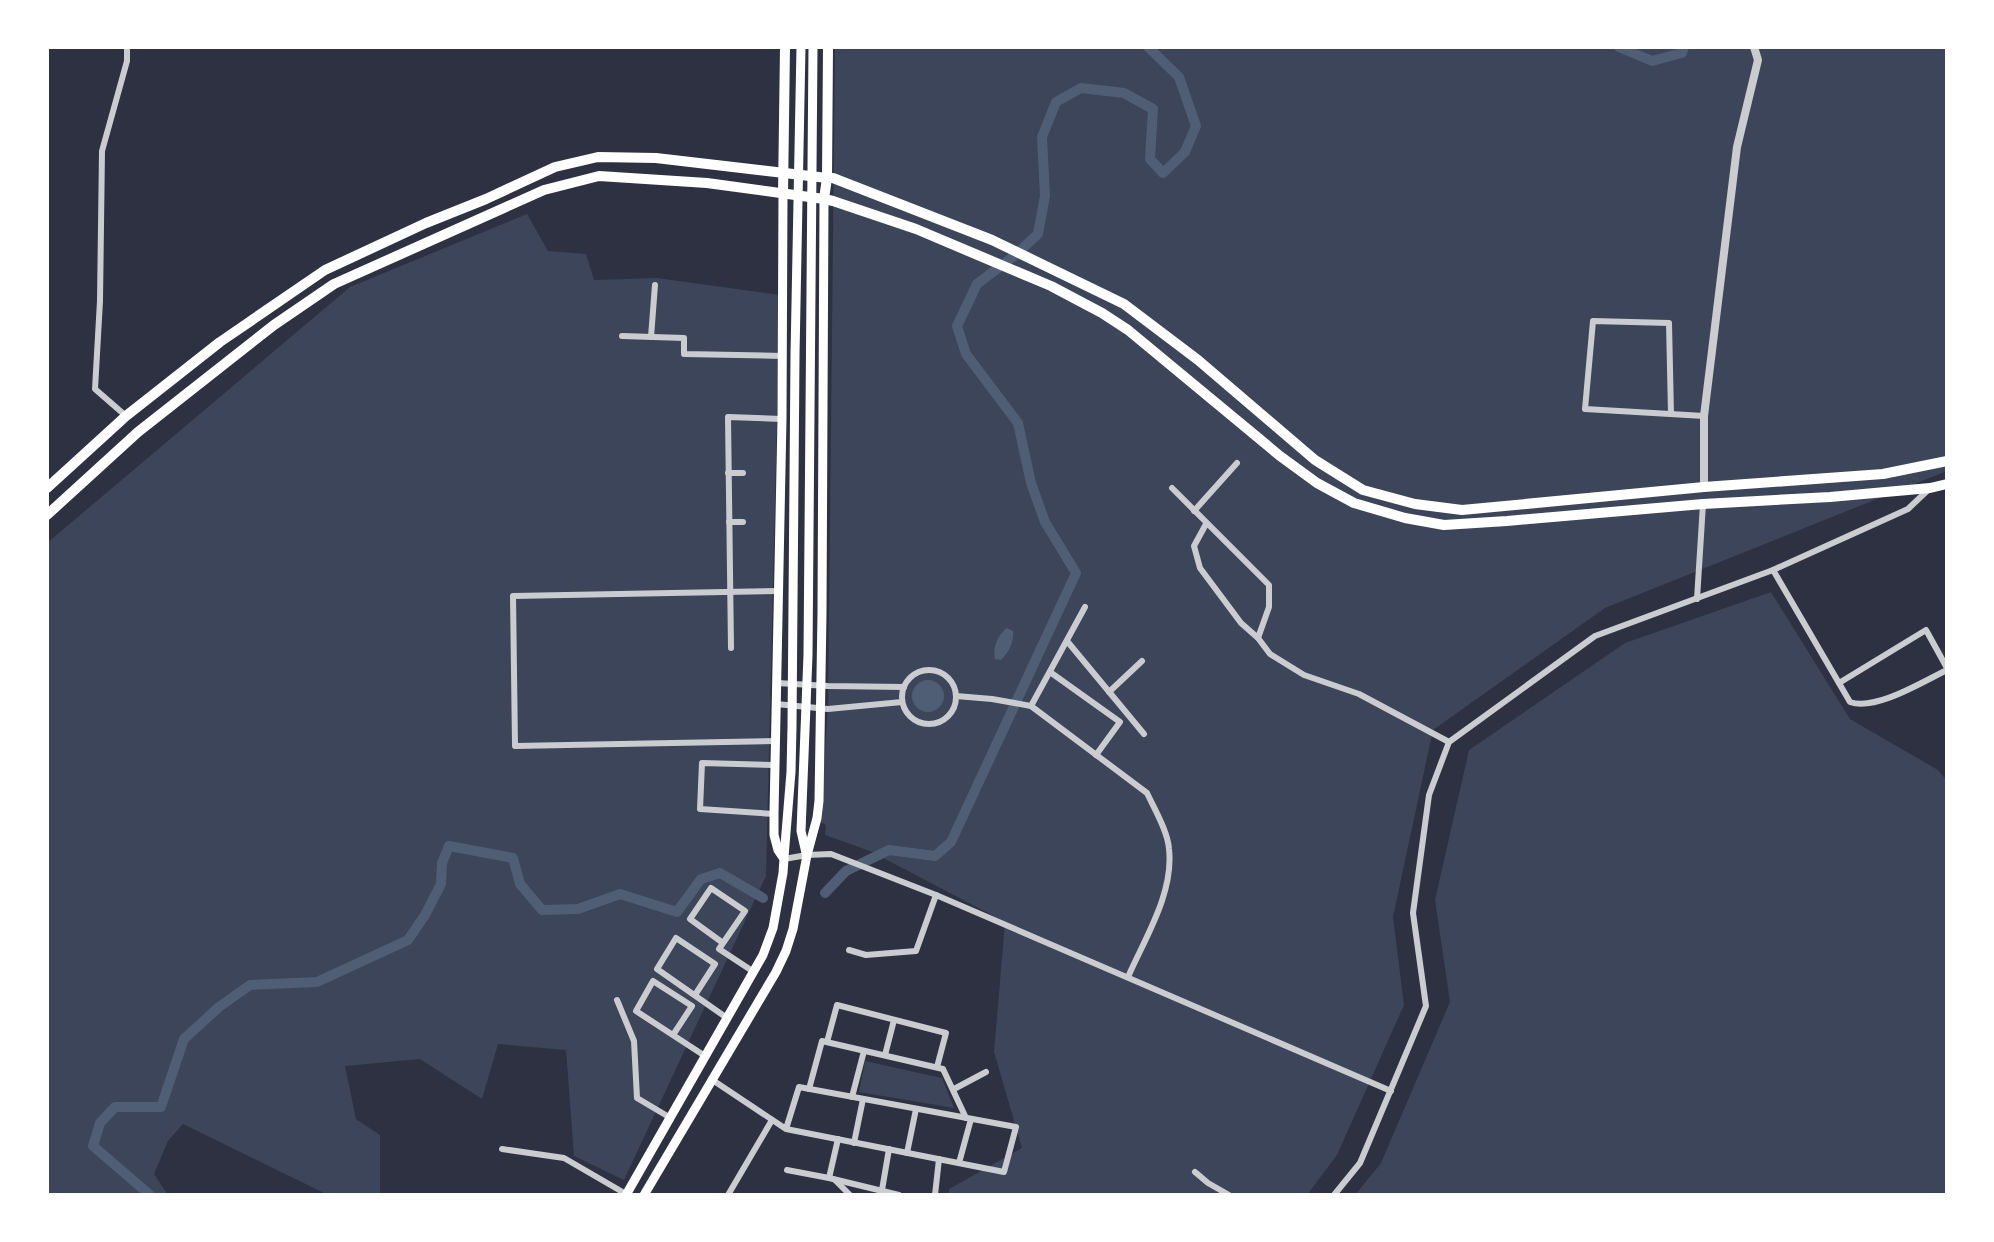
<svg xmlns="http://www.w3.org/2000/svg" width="1994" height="1242" font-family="'Fira Sans Condensed',sans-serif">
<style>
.green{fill:#3c4559}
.water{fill:#4f5d75}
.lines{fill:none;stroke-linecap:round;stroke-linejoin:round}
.canal{stroke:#4f5d75;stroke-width:10}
.minor{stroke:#caccd0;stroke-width:6}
.tertiary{stroke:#caccd0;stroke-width:8}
.secondary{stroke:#fff;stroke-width:9}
.primary{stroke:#fff;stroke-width:10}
.trunk{stroke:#fff;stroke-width:10}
</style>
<rect width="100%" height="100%" fill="#2d3142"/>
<g class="green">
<polygon points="835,47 1947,47 1947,471 1605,608 1433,730 1393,917 1404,1005 1337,1155 1307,1195 949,1195 949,1189 1022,1148 994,1052 1005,922 870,851 825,835 826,825 820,822 828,709"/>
<polygon points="527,214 548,251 586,254 594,280 657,278 780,295 766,876 624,1180 574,1156 566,1050 498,1044 482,1099 420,1059 345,1066 356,1119 380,1135 380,1195 328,1195 183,1124 168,1141 154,1174 168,1195 47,1195 47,543 350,287"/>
<polygon points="1771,592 1850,719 1938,770 1947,781 1947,1195 1355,1195 1381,1163 1450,1002 1435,900 1469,750 1625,643"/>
<polygon points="865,1061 942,1078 954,1108 859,1092"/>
</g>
<g class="water">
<path d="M1007 628 1013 631C1014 642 1009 652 1001 660L995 659C992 649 998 634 1007 628Z"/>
<circle cx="928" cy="696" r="16"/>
</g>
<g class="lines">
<g class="canal">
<polyline points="1619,47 1652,61 1682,53 1684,47"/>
<polyline points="825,893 846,871 889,850 935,856 951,842 1076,573 1045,522 1031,483 1018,423 966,354 957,326 977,284 1014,256 1038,234 1045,196 1042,137 1056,102 1081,88 1124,93 1153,109 1150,159 1163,173 1185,152 1196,126 1179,77 1148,47"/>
<polyline points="150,1195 93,1146 100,1123 115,1107 161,1107 184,1039 219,1007 250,985 317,982 408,940 425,915 441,884 442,863 449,846 513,858 520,884 542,910 578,909 620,894 677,912 701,879 720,873 763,898"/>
</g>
<g class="minor">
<polyline points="622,336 684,338 684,354 783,356"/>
<polyline points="651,337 655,285"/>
<polyline points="1671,414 1669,323 1593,321 1585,409 1704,416"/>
<polyline points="126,416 95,389 100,301 102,151 127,61 127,47"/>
<polyline points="728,473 743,473"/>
<polyline points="1172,488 1269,585 1269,607 1258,638 1241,623 1200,568 1194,546 1206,524"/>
<polyline points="1194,511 1237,463"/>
<polyline points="729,522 743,522"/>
<path d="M1773 570 1850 702C1876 711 1922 682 1947 670"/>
<polyline points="1697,599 1703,504"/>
<polyline points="1258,638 1270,654 1304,675 1359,694 1449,742"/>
<polyline points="1067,641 1144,734"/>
<polyline points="731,648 728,417 782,419"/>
<circle cx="929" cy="697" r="27"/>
<polyline points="1050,672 1120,722 1096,755"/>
<polyline points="777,683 828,686 904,687"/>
<polyline points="1839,683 1926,630 1947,668"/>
<polyline points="1109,692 1142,661"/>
<path d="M956 696 992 699 1031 706 1147 793C1154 808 1168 832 1169 849 1174 893 1145 938 1128 977"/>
<polyline points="776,704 828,709 902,702"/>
<polyline points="1031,706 1085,607"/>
<polyline points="776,741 515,746 513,596 779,591"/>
<polyline points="774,814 700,809 702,763 775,765"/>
<polyline points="784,859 807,855 831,854 936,895 1391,1091"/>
<polyline points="723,943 690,919 711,888 745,911 719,949 754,972"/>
<polyline points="849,950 866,955 916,951 936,895"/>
<polyline points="695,995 715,964 676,938 657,969 727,1018"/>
<polyline points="617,1000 634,1041 637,1098 669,1117"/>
<polyline points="673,1035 692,1006 653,981 636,1011 705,1056"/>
<polyline points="827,1042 837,1005 946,1033 937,1067"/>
<polyline points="885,1055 894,1020"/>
<polyline points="711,1079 786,1129 1004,1172 1016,1127 799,1087 786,1129"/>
<polyline points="809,1089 822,1041 943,1069 966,1118"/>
<polyline points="954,1089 986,1072"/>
<polyline points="852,1097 864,1051"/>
<polyline points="838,1139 829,1178 899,1195"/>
<polyline points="854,1143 863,1099"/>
<polyline points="502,1149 564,1158 626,1194"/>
<polyline points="907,1153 916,1109"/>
<polyline points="959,1163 971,1119"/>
<polyline points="787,1170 829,1178"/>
<polyline points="1195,1172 1208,1183 1229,1195"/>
<polyline points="835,1180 850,1195"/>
<polyline points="882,1190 889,1149"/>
<polyline points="728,1195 772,1120"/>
<polyline points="935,1195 939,1159"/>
<polyline points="1334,1195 1360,1163 1426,1006 1413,913 1429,795 1449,742 1595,636 1773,570 1908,509 1928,490"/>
</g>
<polyline class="tertiary" points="1704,487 1704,416 1737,147 1758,60 1754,47"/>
<g class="secondary">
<polyline points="806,853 801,831 808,655 813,47"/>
<polyline points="784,857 791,772 792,727 795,355 801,47"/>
<polyline points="626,1195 763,955 773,928 783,873 784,859 778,850 774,835 774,814 782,419 783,194"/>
<polyline points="644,1195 776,972 786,951 793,929 807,855 817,818 819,801 822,613 824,199"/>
</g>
<g class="primary">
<polyline points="827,178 833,178 992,240 1124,304 1198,360 1315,460 1363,490 1415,504 1462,510 1704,487 1883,474 1947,461"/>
<polyline points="824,199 833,201 916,229 1051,286 1102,313 1128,330 1280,456 1317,483 1354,503 1405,518 1444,525 1507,521 1703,504 1830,497 1930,488 1947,484"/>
</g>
<g class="trunk">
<polyline points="783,194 785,47"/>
<polyline points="47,488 126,416 220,342 325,270 426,223 486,199 555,167 598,157 656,158 827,178"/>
<polyline points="47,515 138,432 274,325 334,284 544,190 599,176 707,183 824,199 827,178 828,47"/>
</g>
</g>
<rect width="1994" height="1242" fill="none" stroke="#ffffff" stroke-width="98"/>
</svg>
